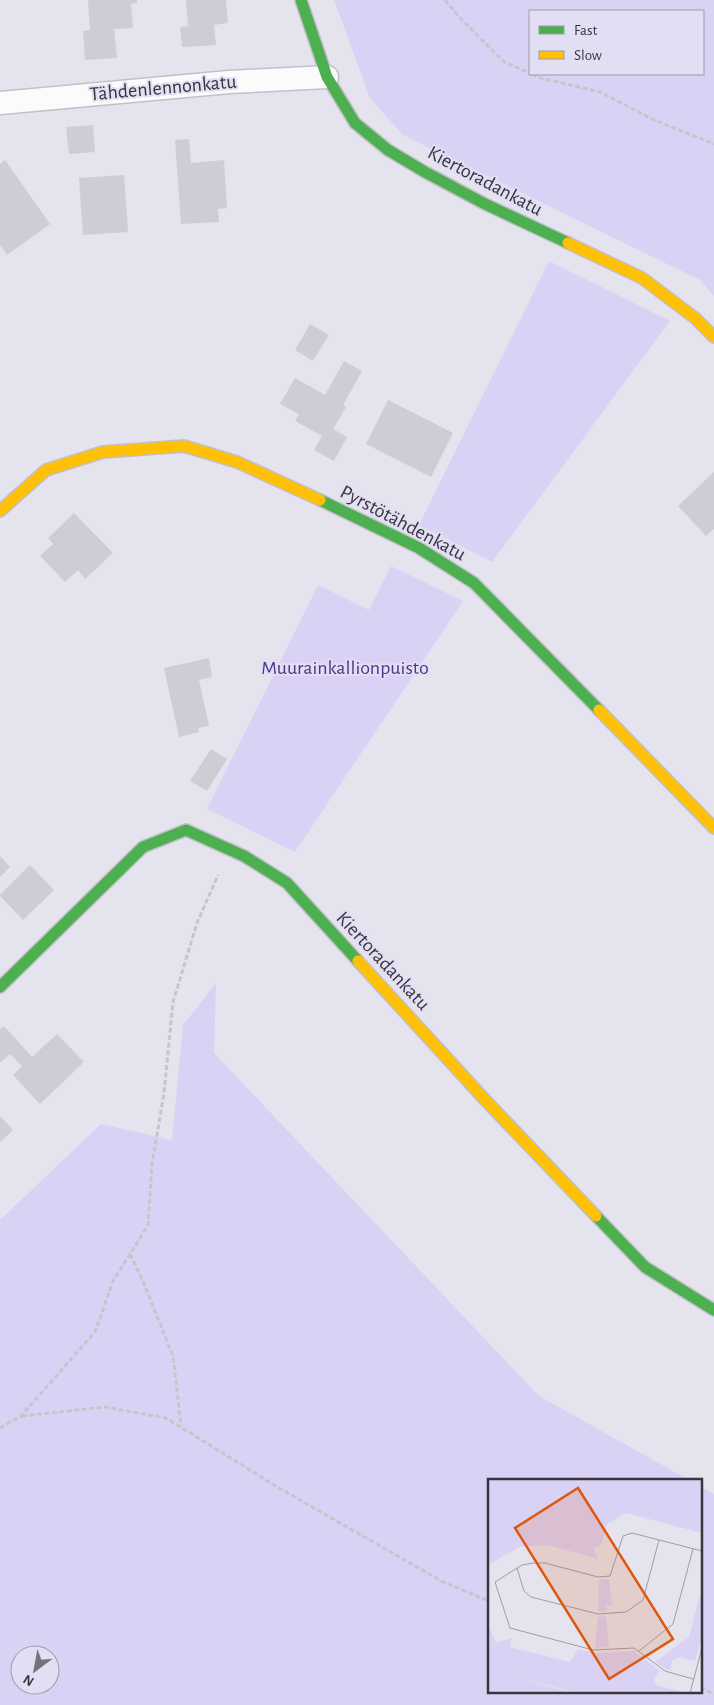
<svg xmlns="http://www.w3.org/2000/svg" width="714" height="1705" font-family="'Alegreya Sans',sans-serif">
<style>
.green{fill:#dad2f5;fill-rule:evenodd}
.building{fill:#ceccd5}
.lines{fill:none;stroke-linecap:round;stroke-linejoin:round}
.street-casing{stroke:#c2c0c8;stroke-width:25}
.fast-casing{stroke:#c2c0c8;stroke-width:14}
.slow-casing{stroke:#c2c0c8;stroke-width:14}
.path{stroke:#c6c5ca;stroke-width:3;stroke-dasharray:5 2.5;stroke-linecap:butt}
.street{stroke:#fbfbfc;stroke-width:22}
.fast{stroke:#4caf50;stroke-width:11}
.slow{stroke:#ffc107;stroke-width:11}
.labels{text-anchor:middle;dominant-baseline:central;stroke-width:4;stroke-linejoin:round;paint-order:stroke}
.street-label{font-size:20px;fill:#37353d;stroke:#e2def3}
.park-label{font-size:20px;fill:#513487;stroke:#e2def3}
.inset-road{fill:none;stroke:#9f9da7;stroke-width:1}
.view{fill:#df570e;fill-opacity:0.15;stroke:#df570e;stroke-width:2.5}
.inset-edge{fill:none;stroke:#37353d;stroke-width:2.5}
</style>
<rect width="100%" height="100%" fill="#e5e3ee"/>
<g class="green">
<path d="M334 0H714V296L700 280 403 135 370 98ZM703 11V74H530V11Z"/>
<polygon points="549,261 670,321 492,562 419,525"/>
<polygon points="391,566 463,601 295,852 207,809 318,585 369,610"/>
<path d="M216 983 214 1053 539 1396 689 1480H489V1691H700V1486L714 1494V1705H0V1220L101 1124 172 1140 183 1025ZM20 1655H50V1685H20Z"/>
</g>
<g class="building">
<polygon points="88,0 137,0 137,3 131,4 133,28 114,29 117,58 85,60 83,31 90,30"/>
<polygon points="186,0 226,0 228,23 214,25 216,45 182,47 180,27 188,26"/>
<polygon points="93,125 95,152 69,154 66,127"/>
<polygon points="189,139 191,163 224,160 227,208 218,209 219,222 181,224 175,140"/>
<polygon points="5,160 50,224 7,255 0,245 0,164"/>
<polygon points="124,175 128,232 83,235 79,178"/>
<polygon points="310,324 329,335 313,361 295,350"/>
<polygon points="344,361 362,371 343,405 346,407 333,429 347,437 334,461 314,450 322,436 295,421 299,414 280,404 295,378 325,395"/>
<polygon points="388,400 453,433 431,477 366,444"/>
<polygon points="714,472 714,529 706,536 678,506"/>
<polygon points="74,513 113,553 85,579 78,570 65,582 40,556 53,544 48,538"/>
<polygon points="209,658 212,677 199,680 209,726 198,728 199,732 179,737 164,668"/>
<polygon points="211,749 227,759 207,791 190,781"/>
<polygon points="0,856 10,867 0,877"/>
<polygon points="30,865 54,890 23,920 0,896 0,895"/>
<polygon points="4,1026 32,1057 57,1034 84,1062 40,1104 13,1075 22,1066 10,1054 0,1063 0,1029"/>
<polygon points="0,1116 13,1130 0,1142"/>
</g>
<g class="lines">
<g class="street-casing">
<polyline id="street" points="0,103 229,82 327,77"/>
</g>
<g class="fast-casing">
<g id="fast">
<polyline points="301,0 327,77 355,123 388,150 425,172 485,204 568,243"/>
<polyline points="320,500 419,548 474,583 599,710"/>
<polyline points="0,987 143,847 186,830 244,856 287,883 358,961"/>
<polyline points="596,1216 645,1267 714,1310"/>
</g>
</g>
<g class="slow-casing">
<g id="slow">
<polyline points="568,243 642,278 695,318 714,337"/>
<polyline points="0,511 46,470 103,452 184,446 237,462 320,500"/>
<polyline points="599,710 714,828"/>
<polyline points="358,961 487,1102 596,1216"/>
</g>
</g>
<g class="path">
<polyline points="445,0 463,21 504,62 530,73"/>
<polyline points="532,74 541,78 600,92 654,120 714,144"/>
<polyline points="130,1254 143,1281 173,1356 181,1426"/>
<polyline points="22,1416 105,1407 166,1418 279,1488 443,1582 489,1601"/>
<polyline points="0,1428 21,1416 95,1332 113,1281 148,1225 152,1164 164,1093 173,1002 197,923 218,875"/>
<polyline points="700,1688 714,1694"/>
</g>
<use href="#street" class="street"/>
<use href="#fast" class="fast"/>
<use href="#slow" class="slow"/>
</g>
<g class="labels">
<g class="street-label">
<text transform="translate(163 88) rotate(-5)">Tähdenlennonkatu</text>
<text transform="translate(485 181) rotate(28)">Kiertoradankatu</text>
<text transform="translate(403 523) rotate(28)">Pyrstötähdenkatu</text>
<text transform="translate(383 961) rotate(47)">Kiertoradankatu</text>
</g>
<g class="park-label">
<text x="345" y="668">Muurainkallionpuisto</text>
</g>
</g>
<g transform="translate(488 1479)">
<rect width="214" height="214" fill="#e5e3ee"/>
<path d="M0 0H214V54L138 34 119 45 113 66 106 69 111 85 107 79 59 66 31 68 0 86ZM121 100 124 126 118 127 119 132 110 133 111 101ZM214 108V158L207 182 191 178 184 182 182 191 178 190 167 183 201 158ZM118 137 121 168 107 169 110 138ZM0 145 8 164 24 159 22 168 82 183 90 170 107 174 146 172 172 192 166 200 168 206 198 214H89L22 196 84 214H0Z" fill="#dad2f5"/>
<path class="inset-road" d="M29 89 36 112 43 118 110 135 138 133 155 121 171 61M151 172 185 145 205 70M205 200 177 192 146 169 105 171 22 149 7 103 34 86 45 84H57L110 98 122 97 135 57 144 54 214 72M202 214 214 169"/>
<path class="view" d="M90 9 185 160 121 200 27 49Z"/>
<rect width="214" height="214" class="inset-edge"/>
</g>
<rect x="529" y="10" width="175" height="65" fill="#e2def3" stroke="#9e9aaa"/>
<rect x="539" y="26" width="25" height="8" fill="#4caf50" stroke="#9e9aaa"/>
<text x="574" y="35" font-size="15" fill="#37353d">Fast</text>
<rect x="539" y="51" width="25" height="8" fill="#ffc107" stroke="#9e9aaa"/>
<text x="574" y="60" font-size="15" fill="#37353d">Slow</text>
<g transform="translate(35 1670) rotate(212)"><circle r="24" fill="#e2def3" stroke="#9e9aaa"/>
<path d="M0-4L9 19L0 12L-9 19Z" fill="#74727b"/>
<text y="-8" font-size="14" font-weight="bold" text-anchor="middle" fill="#37353d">N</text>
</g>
</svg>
